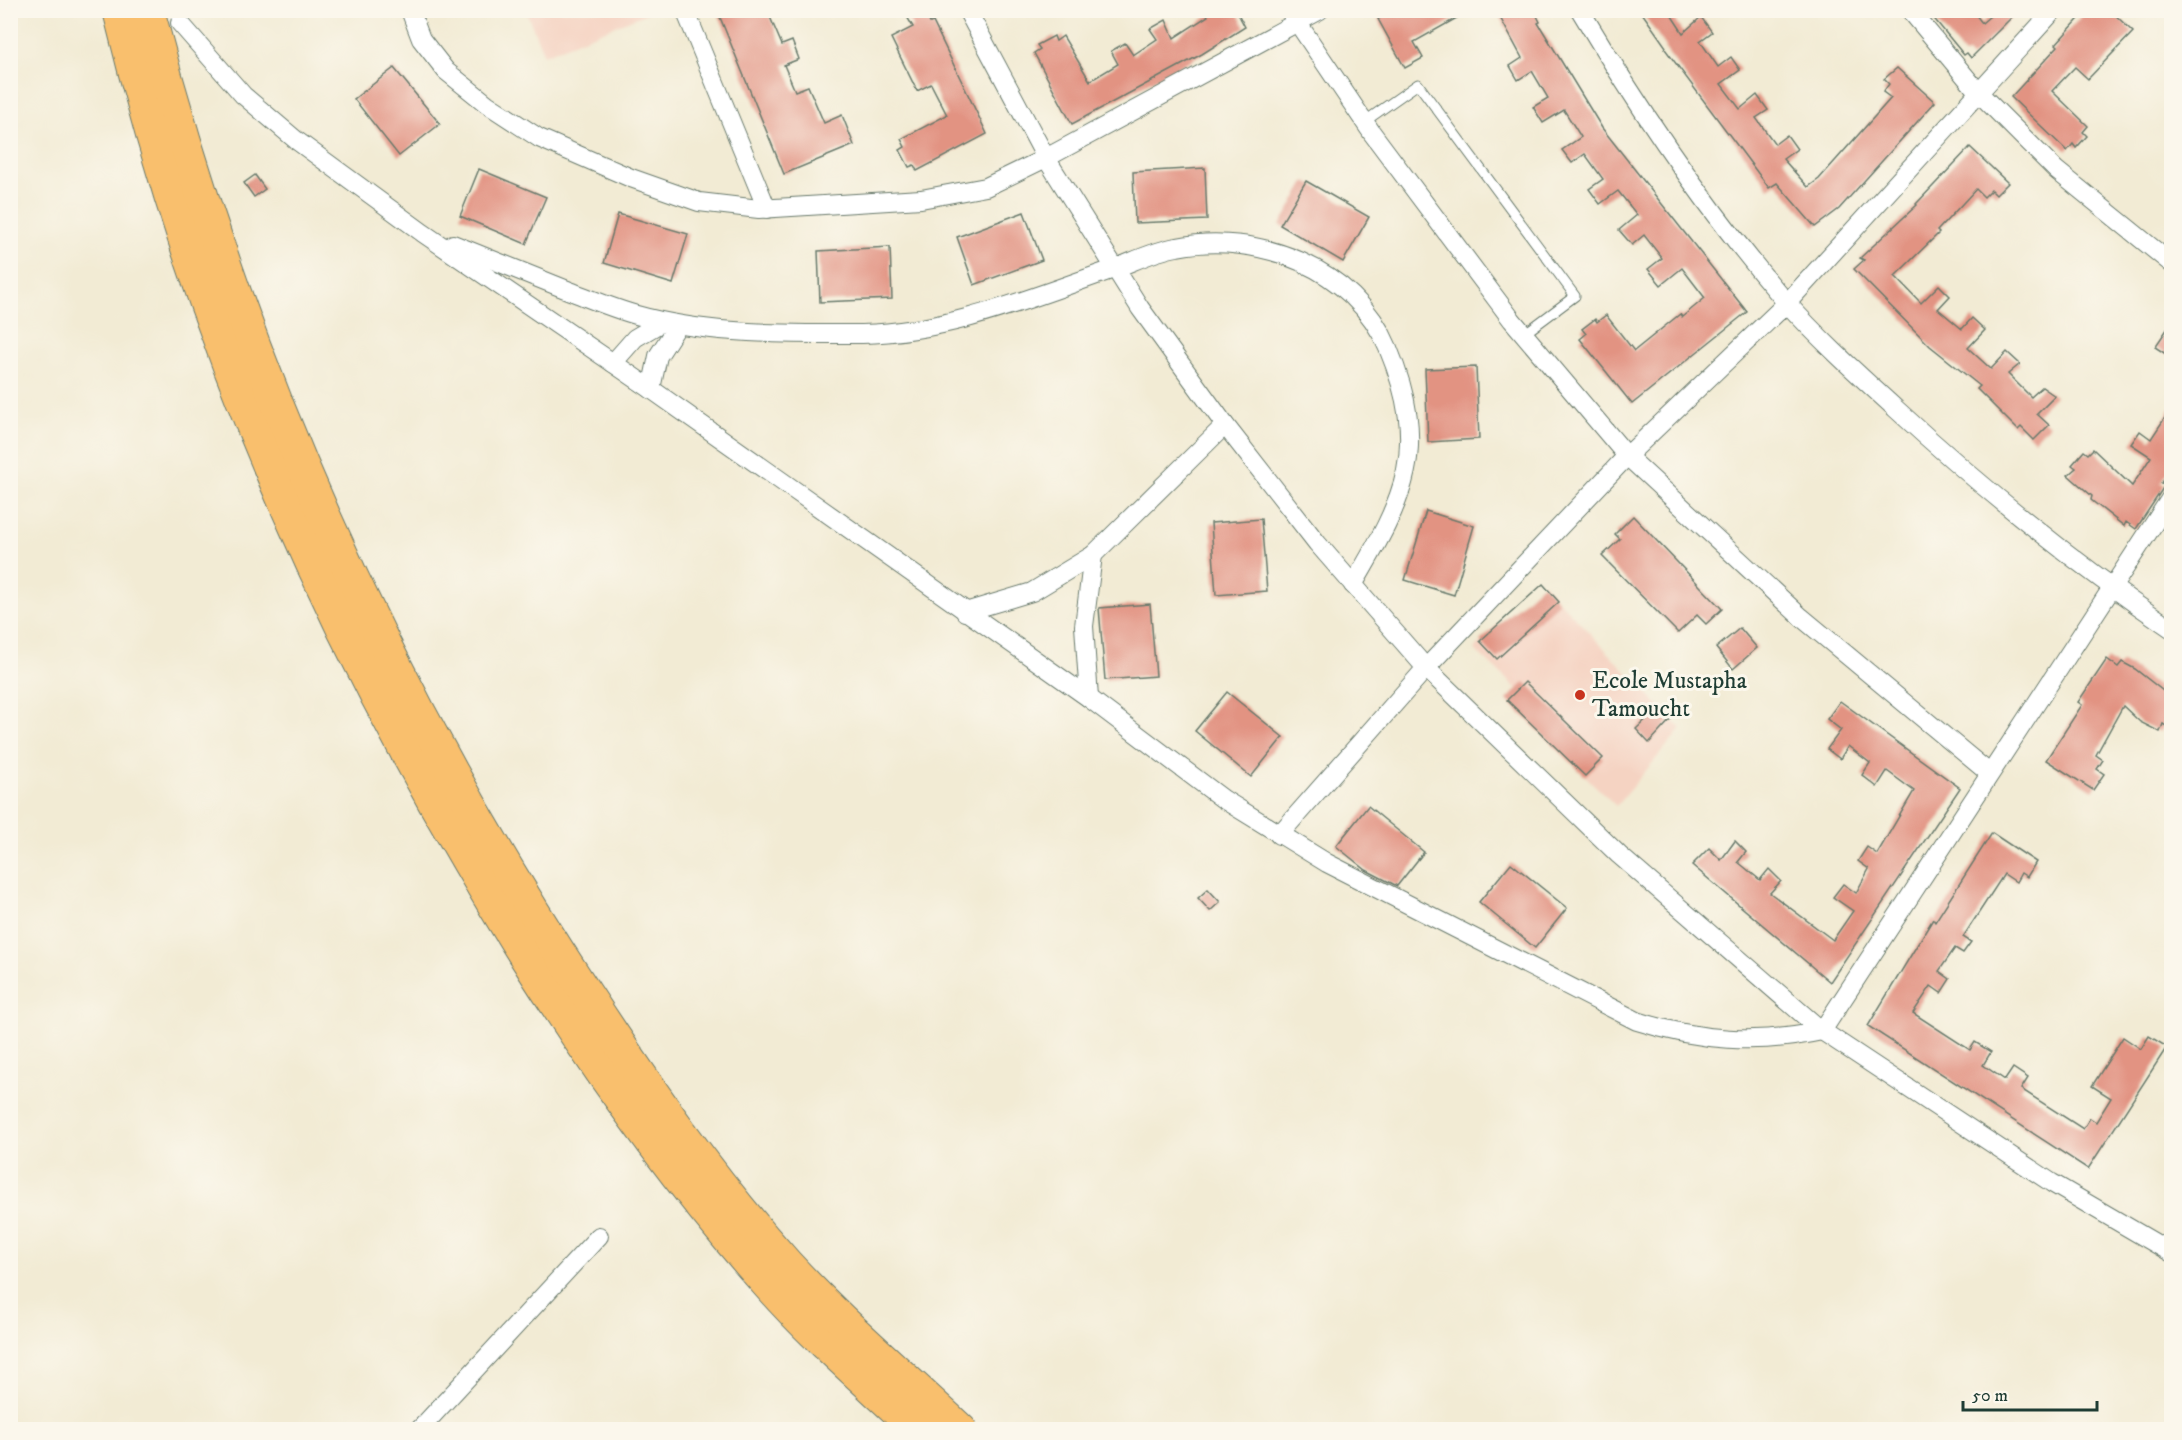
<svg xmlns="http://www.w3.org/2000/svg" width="2182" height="1440" font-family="'IM FELL DW Pica',serif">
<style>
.built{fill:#f5d3c2}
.building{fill:#e29382}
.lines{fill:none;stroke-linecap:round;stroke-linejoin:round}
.lane-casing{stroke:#697a6c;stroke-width:11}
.street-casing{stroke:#697a6c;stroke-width:20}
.highway-casing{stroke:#697a6c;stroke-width:34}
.lane{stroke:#fff;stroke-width:9}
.street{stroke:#fff;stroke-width:18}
.highway{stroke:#f9bf6d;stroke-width:32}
.poi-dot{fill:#c8321e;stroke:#fbf7ec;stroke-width:2}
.labels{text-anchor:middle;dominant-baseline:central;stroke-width:6;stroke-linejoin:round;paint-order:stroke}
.poi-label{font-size:24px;fill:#1f3d34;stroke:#fbf7ec;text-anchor:start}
</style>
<rect width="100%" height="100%" fill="#fbf7ec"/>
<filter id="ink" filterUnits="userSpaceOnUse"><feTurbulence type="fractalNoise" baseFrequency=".0167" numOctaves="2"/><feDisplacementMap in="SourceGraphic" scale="12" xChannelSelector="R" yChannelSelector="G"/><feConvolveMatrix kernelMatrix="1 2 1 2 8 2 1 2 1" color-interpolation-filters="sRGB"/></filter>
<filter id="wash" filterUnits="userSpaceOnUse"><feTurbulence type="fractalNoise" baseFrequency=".008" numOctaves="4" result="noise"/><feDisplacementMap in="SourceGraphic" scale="24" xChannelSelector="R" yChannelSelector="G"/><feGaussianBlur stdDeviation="1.35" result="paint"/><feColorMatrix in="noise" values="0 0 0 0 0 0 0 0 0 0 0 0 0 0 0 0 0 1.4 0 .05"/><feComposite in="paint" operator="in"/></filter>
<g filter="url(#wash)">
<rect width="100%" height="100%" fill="#f2ebd4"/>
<g class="built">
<polygon points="526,11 652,11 544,55"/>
<polygon points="1543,584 1681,729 1616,806 1507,700 1517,689 1474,649"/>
</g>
<g id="blocks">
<g class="building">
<polygon points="717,10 767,10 782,45 792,41 799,59 784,65 795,91 808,86 824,123 842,115 854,145 784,174"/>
<polygon points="914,10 923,10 930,23 933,22 987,134 917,171 914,165 909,167 900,150 905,147 901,139 947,115 931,84 917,91 891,38 913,27 906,15"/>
<polygon points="1205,10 1236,10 1245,27 1202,54 1072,124 1034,53 1040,49 1037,45 1054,36 1056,41 1063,36 1090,81 1118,64 1111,51 1125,43 1133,55 1157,39 1150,29 1166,20 1174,38 1208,16"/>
<polygon points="1394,10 1471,10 1414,42 1423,58 1405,68 1378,19"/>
<polygon points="1496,10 1534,10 1540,22 1538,23 1602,128 1747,312 1632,404 1580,339 1586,334 1582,329 1595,319 1597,322 1606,315 1634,351 1680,314 1682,317 1705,298 1682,268 1661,285 1648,269 1662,258 1644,235 1632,245 1619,230 1637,215 1618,191 1600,204 1589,189 1603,179 1585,154 1572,163 1562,150 1581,137 1564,110 1543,123 1533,107 1548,98 1532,71 1518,80 1510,66 1522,58"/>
<polygon points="1640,10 1668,10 1683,33 1701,17 1712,32 1700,41 1718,67 1731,57 1740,70 1721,84 1740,109 1757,95 1768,110 1756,118 1775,144 1787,135 1797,149 1783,159 1808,187 1819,179 1891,98 1883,92 1889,84 1884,79 1897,68 1935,102 1839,209 1815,227 1777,183 1769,188 1665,49 1666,47"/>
<polygon points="1927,10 1972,10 1982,23 1997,10 2019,10 1971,58 1967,53 1964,55"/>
<polygon points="2087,10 2110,10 2133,32 2088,79 2075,67 2052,91 2088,126 2083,132 2087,136 2076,148 2073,144 2067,151 2011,97 2058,46 2056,44"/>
<polygon points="394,68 440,124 399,156 354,99"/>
<polygon points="1970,147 2008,183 1996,195 1991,190 1984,197 1976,189 1937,231 1939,233 1895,276 1921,303 1939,285 1950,296 1938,309 1962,329 1972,318 1985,330 1968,348 1991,369 2007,352 2020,364 2008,374 2031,397 2042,387 2055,396 2037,414 2049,425 2034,440 2021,427 2018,430 1977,389 1980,386 1930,346 1854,269 1864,260 1860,258 1917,205 1916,204"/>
<polygon points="1205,168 1207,220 1135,223 1133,172"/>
<polygon points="479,169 546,197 526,244 460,216"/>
<polygon points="255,175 265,189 254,197 244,183"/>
<polygon points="1306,181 1369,217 1343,262 1280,225"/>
<polygon points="1024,212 1042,260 974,285 957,237"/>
<polygon points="618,214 688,234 673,284 604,263"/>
<polygon points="890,247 892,299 820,302 818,251"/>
<polygon points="2172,322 2172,358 2155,347"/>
<polygon points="1476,367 1479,439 1428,442 1425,369"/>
<polygon points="2172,407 2172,466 2161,483 2165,485 2136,529 2126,522 2124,526 2091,500 2092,496 2068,475 2076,468 2072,465 2084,451 2088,454 2093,449 2132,486 2151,457 2131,444 2140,431 2151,439"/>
<polygon points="1426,511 1474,526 1454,595 1405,580"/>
<polygon points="1633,516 1722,609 1706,624 1697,615 1678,633 1602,556 1620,539 1615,534"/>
<polygon points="1261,519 1267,591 1216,595 1211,523"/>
<polygon points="1543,584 1559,602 1497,659 1480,641"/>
<polygon points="1150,604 1156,676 1105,680 1099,608"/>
<polygon points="1740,628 1757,648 1733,669 1716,648"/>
<polygon points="2107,659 2118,667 2122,662 2135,669 2172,698 2172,730 2163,724 2160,732 2140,722 2123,706 2096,755 2103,760 2097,769 2104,774 2093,790 2046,760 2082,705 2078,702"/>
<polygon points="1525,682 1603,758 1585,776 1507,700"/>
<polygon points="1227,692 1283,737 1251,777 1195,731"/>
<polygon points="1840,701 1960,788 1830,982 1692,865 1709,848 1721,860 1735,841 1746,852 1738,862 1760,880 1769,869 1781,881 1770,893 1833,940 1853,911 1833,897 1843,884 1856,893 1869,869 1858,861 1867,847 1877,854 1914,791 1887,771 1877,787 1862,775 1870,763 1848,746 1840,759 1827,749 1841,730 1827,719"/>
<polygon points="1659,707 1672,718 1649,743 1636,729"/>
<polygon points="1368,806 1424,852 1397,886 1366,870 1336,846"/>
<polygon points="1992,833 2036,862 2027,877 2021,873 2016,882 2004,874 1963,937 1971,942 1963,953 1955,948 1939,971 1950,979 1941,993 1931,986 1913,1013 1970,1050 1975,1042 1991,1052 1983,1065 2005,1080 2013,1068 2028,1078 2021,1089 2083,1129 2090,1118 2096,1122 2111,1098 2092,1086 2123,1037 2141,1049 2149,1036 2167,1047 2088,1169 1868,1026 1933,919 1935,922"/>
<polygon points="1511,863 1567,908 1535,948 1479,902"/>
<polygon points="1208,889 1220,902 1210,911 1198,898"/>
</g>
</g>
</g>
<g filter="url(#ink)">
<use href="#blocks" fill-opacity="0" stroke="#697a6c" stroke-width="1.5"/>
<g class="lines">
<g class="lane-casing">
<polyline id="lane" points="1364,122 1418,84 1575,296 1524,334"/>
</g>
<g class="street-casing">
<g id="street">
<polyline points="410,10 421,39 446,71 487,104 539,138 631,178 699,202 759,209 921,199 986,187 1046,158 1320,10"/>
<polyline points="685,10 767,209"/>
<polyline points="967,10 1046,158 1140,308 1225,425 1317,543 1426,668 1619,855 1822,1031 2052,1183 2172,1253"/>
<polyline points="1289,10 1372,133 1512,320 1627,456 1801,617 1989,773"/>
<path d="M1580 10C1641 112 1708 212 1786 302 1820 340 1859 375 1896 409 1983 489 2074 563 2172 629"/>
<polyline points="1910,10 1979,93 2056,170 2172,264"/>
<path d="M180 23 243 95 296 140 423 233 651 389 1089 698 1223 799 1327 863 1637 1021C1700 1041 1757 1045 1822 1031L2172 496"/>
<path d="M453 244C492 260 531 275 570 291 596 301 621 312 648 318 716 335 792 334 862 334 948 332 1025 300 1105 272 1129 264 1152 251 1177 247 1258 231 1355 268 1388 348 1430 449 1405 497 1353 585"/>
<polyline points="613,363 635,338 662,322"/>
<polyline points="651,389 658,356 678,325"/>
<polyline points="965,612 1032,592 1093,555 1225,425"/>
<polyline points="1089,698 1084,626 1093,555"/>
<polyline points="1279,835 1426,668 1627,456 1787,303 2054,10"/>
<polyline points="419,1430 599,1236"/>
</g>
</g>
<g class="highway-casing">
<g id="highway">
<path d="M119 10C191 310 311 595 467 860 554 1010 653 1156 769 1286 814 1337 868 1383 918 1430"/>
<path d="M148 10C239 361 384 686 583 989 645 1084 710 1178 786 1263 840 1322 903 1375 961 1430"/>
</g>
</g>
<use href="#lane" class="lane"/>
<use href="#street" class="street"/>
<use href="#highway" class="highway"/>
</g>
</g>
<circle class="poi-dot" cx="1580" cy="695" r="6"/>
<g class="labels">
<g class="poi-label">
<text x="1592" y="681">Ecole Mustapha<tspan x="1592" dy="28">Tamoucht</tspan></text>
</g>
</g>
<rect width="2182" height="1440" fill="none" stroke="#fbf7ec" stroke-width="36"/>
<path d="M1963 1401v9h134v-9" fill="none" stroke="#1f3d34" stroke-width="3"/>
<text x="1972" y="1401" font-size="18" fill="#1f3d34" stroke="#fbf7ec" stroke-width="4.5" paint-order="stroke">50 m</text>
</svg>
